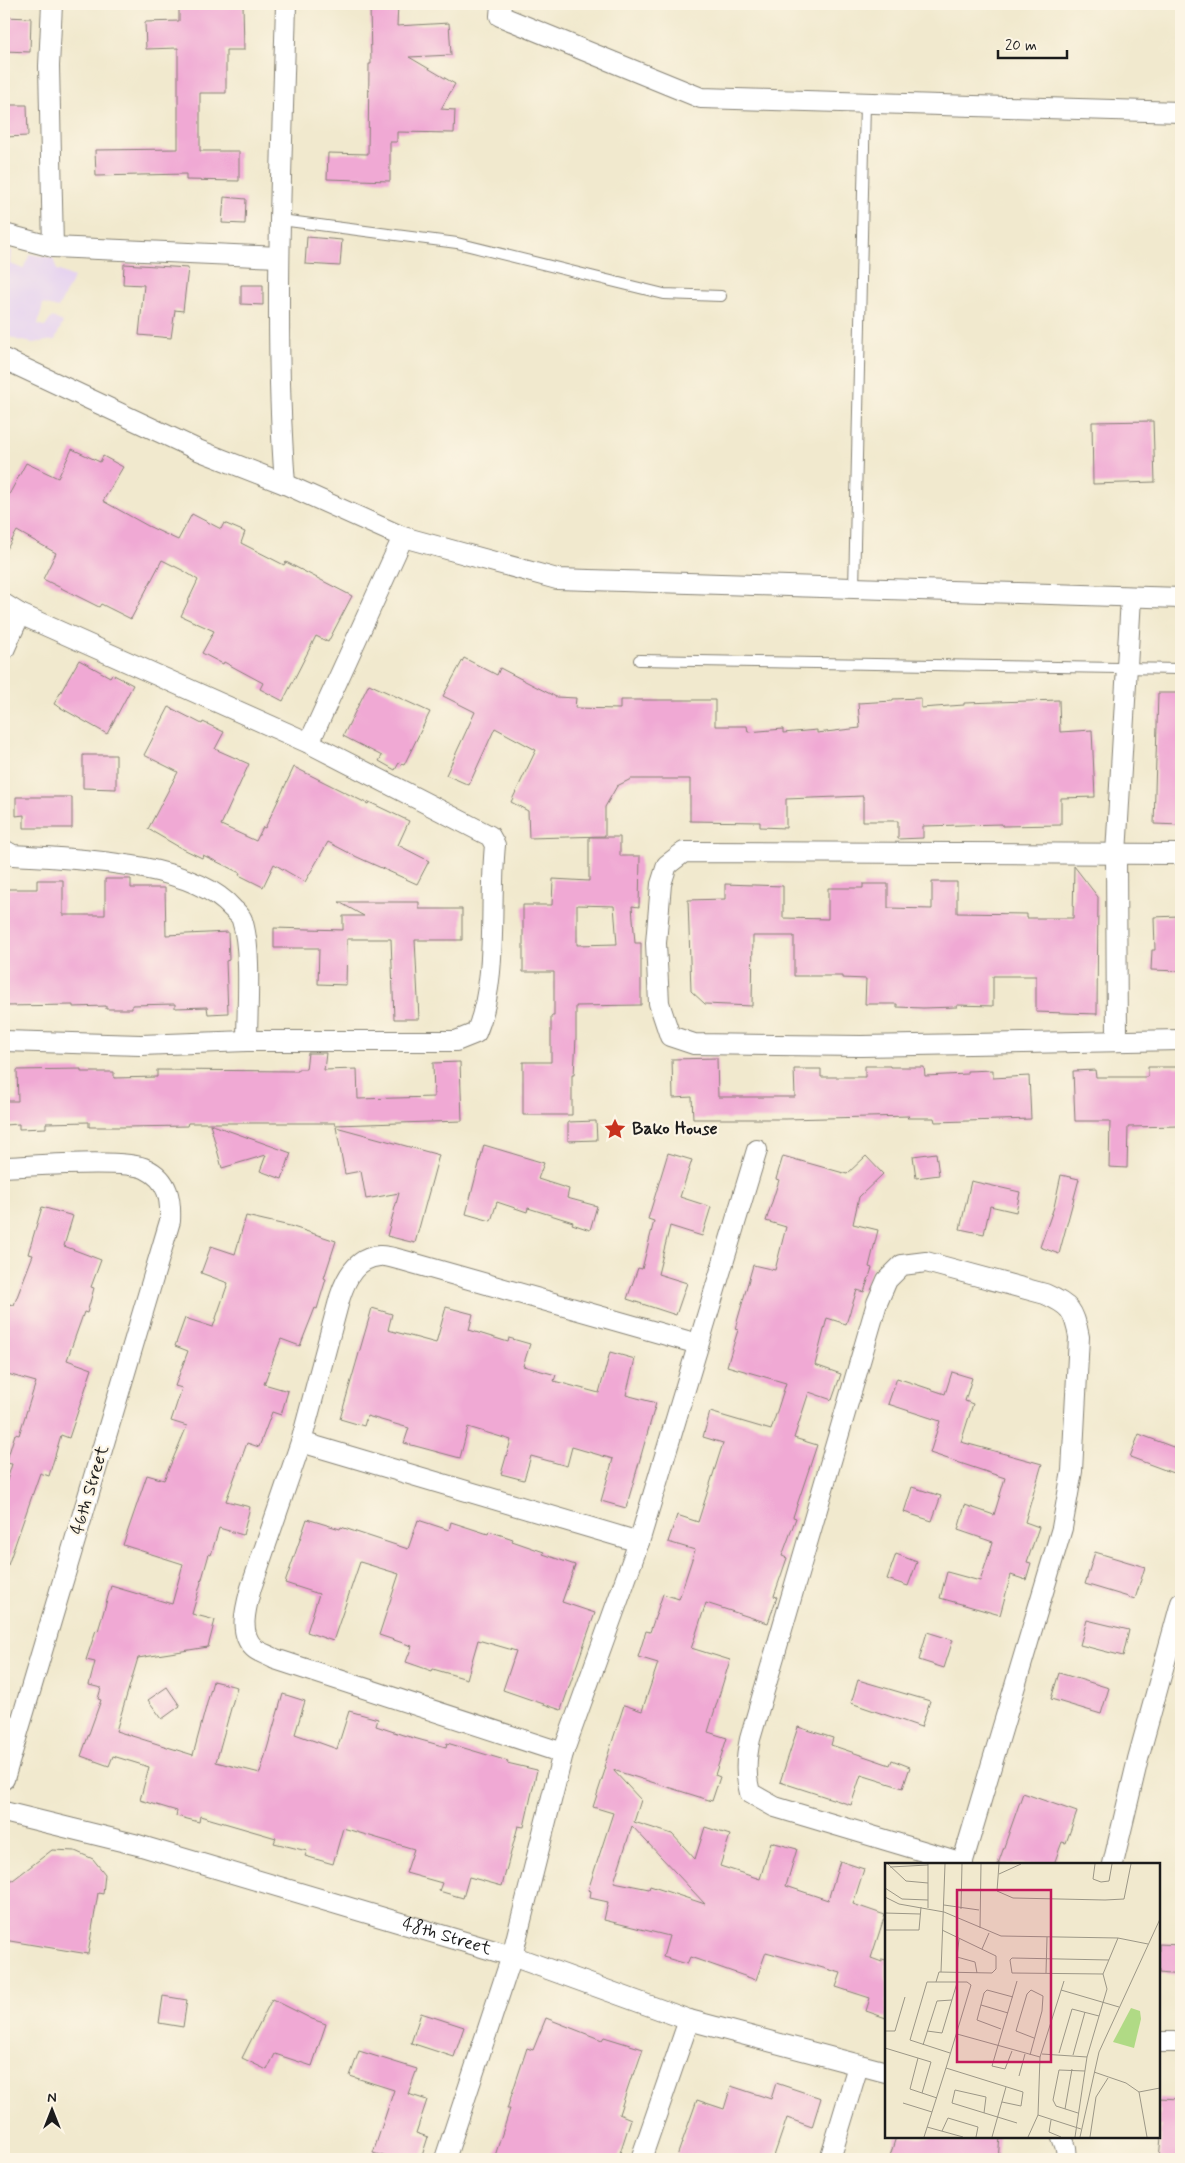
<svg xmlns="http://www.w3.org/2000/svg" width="1185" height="2163" font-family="Mynerve,sans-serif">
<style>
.built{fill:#e6d3f0}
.building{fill:#f0a9d4;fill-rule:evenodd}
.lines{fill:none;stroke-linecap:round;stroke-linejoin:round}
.lane-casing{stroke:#868275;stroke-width:12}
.street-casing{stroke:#868275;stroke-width:22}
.lane{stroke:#fff;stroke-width:10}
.street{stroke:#fff;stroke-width:20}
.labels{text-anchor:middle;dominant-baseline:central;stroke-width:4.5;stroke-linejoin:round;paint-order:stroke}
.poi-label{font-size:18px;font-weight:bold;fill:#1c1c1c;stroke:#fcf5e5;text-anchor:start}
.street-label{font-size:18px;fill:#1c1c1c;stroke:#fcf5e5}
.inset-road{fill:none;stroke:#9c9787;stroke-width:1}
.view{fill:#c2185b;fill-opacity:0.15;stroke:#c2185b;stroke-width:2.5}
.inset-edge{fill:none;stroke:#1c1c1c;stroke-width:2.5}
</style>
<rect width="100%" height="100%" fill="#fcf5e5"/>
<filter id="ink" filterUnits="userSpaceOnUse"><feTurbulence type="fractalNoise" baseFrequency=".02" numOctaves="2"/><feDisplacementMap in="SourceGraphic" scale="10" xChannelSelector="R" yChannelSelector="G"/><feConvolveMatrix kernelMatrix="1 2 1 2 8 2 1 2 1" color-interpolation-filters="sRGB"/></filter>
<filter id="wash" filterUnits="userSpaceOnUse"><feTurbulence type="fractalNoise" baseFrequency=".0096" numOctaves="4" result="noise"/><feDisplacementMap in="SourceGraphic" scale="20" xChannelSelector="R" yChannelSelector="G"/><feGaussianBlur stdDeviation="1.12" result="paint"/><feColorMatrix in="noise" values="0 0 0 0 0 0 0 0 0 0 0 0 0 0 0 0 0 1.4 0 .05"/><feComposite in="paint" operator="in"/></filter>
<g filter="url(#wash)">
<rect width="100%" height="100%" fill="#f1e9ce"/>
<polygon class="built" points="4,248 12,251 11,264 23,269 30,254 53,258 57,270 74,277 58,308 43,304 38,324 45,327 52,317 63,322 55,340 33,343 17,340 4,334"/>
<g id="blocks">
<g class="building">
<polygon points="179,4 243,4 244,50 226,50 226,93 200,93 200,151 239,151 239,181 186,180 186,174 96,176 95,150 178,149 178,48 146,49 145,22 179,21"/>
<polygon points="370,4 398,4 397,26 449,23 451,55 409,57 455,84 441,109 455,110 454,133 397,132 397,142 390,142 390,181 327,179 328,153 368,154 369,64 371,64"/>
<polygon points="4,17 31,18 30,52 4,51"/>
<polygon points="4,105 27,105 28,136 4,137"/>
<polygon points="224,197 246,199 245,224 222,223"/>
<polygon points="307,237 342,240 340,266 305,264"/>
<polygon points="124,264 188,268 183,311 175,310 171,338 139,335 144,285 123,284"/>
<polygon points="241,285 263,285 263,305 241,304"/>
<polygon points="1153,421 1155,482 1093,484 1092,422"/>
<polygon points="72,449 100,462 103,456 123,467 103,501 148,526 178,540 192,514 221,529 224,523 245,532 241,543 284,565 286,562 352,596 328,642 316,636 283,701 260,689 263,683 224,662 223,664 202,653 214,631 181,616 198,580 184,571 162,560 131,619 101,604 99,607 43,579 56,553 17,531 4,554 4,504 26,463 58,478"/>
<polygon points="464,658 497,675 500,668 556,697 576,698 575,708 620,709 620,700 715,700 715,726 747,726 748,732 783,729 783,733 817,730 817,733 860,728 858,703 893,701 893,699 921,698 921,708 964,705 964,703 1059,700 1060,732 1092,730 1095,797 1061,798 1061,825 1002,826 1002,824 923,826 923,838 898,839 898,821 863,821 863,796 786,799 786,828 760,827 760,822 690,821 690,779 631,779 617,786 605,807 605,836 529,838 528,811 511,802 536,750 495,728 469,785 446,775 475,712 443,696"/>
<polygon points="79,660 110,677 112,674 133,685 107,734 54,704"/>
<polygon points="369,684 430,712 404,765 399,763 395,770 379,761 382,756 343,736"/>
<polygon points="1158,693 1181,693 1181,825 1154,824"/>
<polygon points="169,707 202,724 203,722 224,732 215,749 249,764 221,825 256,841 263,827 265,828 294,767 368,804 369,802 409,821 398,845 429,861 417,884 357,857 328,842 305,882 274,864 263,887 239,875 240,873 203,855 202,858 179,847 148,829 178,772 144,755"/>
<polygon points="83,755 116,755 116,789 83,788"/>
<polygon points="16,797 72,797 72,828 24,828 24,815 16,816"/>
<path d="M589 837H620V856H640L639 907 632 906 635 943H641V1005L576 1006V1038L574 1075H572V1115H523V1062H551V1016H554V972H523V905H552L553 879 589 881ZM577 905 614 906 617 944 577 945Z"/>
<polygon points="1074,866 1098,897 1097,1014 1036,1012 1036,976 993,976 993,1006 957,1005 957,1007 923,1008 897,1007 897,1004 865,1004 866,979 842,978 842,976 794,976 794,936 753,936 752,1006 705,1004 691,991 688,900 725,899 725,884 783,886 783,918 828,919 828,888 863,888 863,884 888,884 888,908 932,909 932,882 957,882 957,913 1027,914 1027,918 1073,918"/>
<polygon points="105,879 131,879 131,888 165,888 166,935 228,932 229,960 226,961 228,1013 208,1014 207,1007 175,1008 175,1004 132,1005 132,1009 106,1009 106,1006 73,1007 73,1005 4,1006 4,889 37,889 37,880 63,880 63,915 105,915"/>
<polygon points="339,902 419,902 419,909 462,909 462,940 415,940 419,1019 394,1019 391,939 347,939 346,985 318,984 319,948 274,948 274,928 343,930 343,916 364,916"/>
<polygon points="1178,916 1178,951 1181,951 1181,971 1151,970 1152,950 1155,950 1154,917"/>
<polygon points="308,1053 326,1053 324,1070 357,1069 358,1099 434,1097 433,1063 460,1062 462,1121 335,1125 335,1123 188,1123 187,1126 125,1127 89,1127 89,1122 46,1123 46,1128 19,1129 19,1124 4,1125 4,1101 18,1101 17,1070 81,1069 81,1072 114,1072 114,1078 157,1077 157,1070 298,1071 298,1069 306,1069"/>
<polygon points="717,1058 718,1097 795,1097 794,1069 821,1069 821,1077 865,1077 865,1066 890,1066 890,1067 924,1067 925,1076 967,1074 967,1071 993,1070 993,1078 1029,1076 1031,1119 935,1122 934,1118 907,1118 909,1116 786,1119 693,1119 692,1097 673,1098 672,1059"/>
<polygon points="1148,1067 1181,1067 1181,1126 1128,1127 1127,1168 1109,1167 1110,1121 1075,1121 1073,1071 1095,1070 1096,1077 1148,1077"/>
<polygon points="596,1121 597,1140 568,1141 568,1122"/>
<polygon points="210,1124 291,1153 282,1179 260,1171 266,1155 222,1168"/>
<polygon points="336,1127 439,1155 415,1243 387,1236 399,1193 366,1199 361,1171 345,1174"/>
<polygon points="484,1145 544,1163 538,1179 569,1189 567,1198 597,1206 590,1230 572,1224 573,1222 528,1208 527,1212 497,1202 491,1221 466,1214"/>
<polygon points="668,1153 692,1160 680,1197 711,1207 702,1236 670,1226 658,1274 687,1283 676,1315 627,1299 638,1268 642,1269 654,1221 648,1219"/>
<polygon points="936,1153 939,1175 916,1178 913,1156"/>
<path d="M783 1156 847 1174 866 1156 883 1174 859 1197 853 1224 878 1230 869 1267 872 1268 864 1292 857 1290 846 1324 827 1318 815 1365 841 1374 832 1400 809 1392 794 1438 817 1445 793 1517 796 1518 782 1556 787 1558 774 1596 777 1597 768 1623 706 1603 692 1646 691 1648 730 1660 708 1732 727 1738 715 1775 720 1777 712 1801 613 1770 641 1800 634 1822 672 1834 695 1859 705 1827 730 1835 720 1866 760 1879 771 1842 797 1849 786 1886 828 1900 840 1861 864 1869 853 1904 885 1915 871 1958 882 1962V1959L886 1960V2018L866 2011 870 1998 836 1987 841 1973 766 1952 756 1980 690 1957 687 1964 663 1957 669 1936 604 1920 608 1902 590 1898 591 1891 588 1890 613 1813 593 1807 606 1767H604L624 1705 642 1711 658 1663 638 1657 646 1631 650 1632 663 1594 679 1599 695 1550 668 1542 677 1515 698 1522 723 1443 703 1437 710 1412 771 1430 786 1383 727 1366 738 1330 735 1329 753 1265 775 1270 786 1227 766 1221 779 1180 776 1179ZM632 1826 705 1904 650 1886 649 1889 614 1882Z"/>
<polygon points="1061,1175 1079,1179 1059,1254 1040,1247 1054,1207"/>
<polygon points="971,1181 1020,1192 1016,1212 990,1206 984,1234 960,1229"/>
<polygon points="42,1207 73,1216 64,1246 101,1260 91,1287 94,1288 87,1313 84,1312 67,1360 92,1369 69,1438 61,1435 49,1476 40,1473 8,1565 4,1564 4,1490 12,1464 6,1463 15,1434 19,1435 36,1382 4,1373 4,1303 14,1305 33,1255 28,1254"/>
<polygon points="246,1216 290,1226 336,1241 324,1278 326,1279 317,1309 315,1308 300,1346 281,1339 264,1384 288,1391 281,1415 272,1412 259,1447 247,1443 226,1501 250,1507 243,1535 219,1528 211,1555 209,1554 192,1614 215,1620 208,1647 138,1658 116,1731 193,1755 213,1681 237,1687 216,1762 260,1773 283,1694 305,1701 295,1734 337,1749 349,1711 378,1719 376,1726 403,1735 446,1747 447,1743 508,1761 507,1763 537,1770 524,1827 518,1826 502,1886 469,1877 463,1898 439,1891 442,1883 406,1873 414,1849 343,1828 333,1864 305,1856 307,1851 274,1843 276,1838 200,1816 199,1822 176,1816 177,1811 140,1800 149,1767 113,1756 109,1766 81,1756 101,1700 98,1699 101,1688 89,1685 95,1662 86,1660 96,1630 98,1631 111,1586 172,1604 183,1564 123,1545 147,1475 164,1480 187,1426 171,1421 182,1388 175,1386 188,1351 175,1346 185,1318 213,1327 228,1283 201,1273 211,1246 235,1254"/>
<polygon points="446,1307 473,1314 469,1330 508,1342 509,1338 530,1344 523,1366 556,1375 554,1381 599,1393 610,1352 635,1359 626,1395 656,1403 626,1508 601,1501 613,1459 572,1447 567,1466 531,1456 524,1480 501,1474 511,1440 468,1427 460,1458 404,1443 409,1428 367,1416 364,1426 340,1419 372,1308 392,1314 388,1330 436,1343"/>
<polygon points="952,1372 972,1378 965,1401 973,1404 961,1442 1042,1464 1025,1522 1039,1527 1027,1562 1031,1563 1026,1580 1011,1575 1000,1615 940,1598 947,1572 980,1581 993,1542 958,1530 965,1505 994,1515 1005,1478 930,1453 940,1421 888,1404 897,1378 945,1394"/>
<polygon points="1139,1434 1181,1450 1173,1473 1130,1457"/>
<polygon points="912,1487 941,1496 932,1521 904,1512"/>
<polygon points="307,1519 340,1529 341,1527 408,1549 418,1520 449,1530 451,1522 488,1534 489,1531 513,1539 512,1541 544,1552 543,1554 575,1565 562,1602 595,1613 561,1710 503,1690 516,1651 478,1640 467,1679 433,1669 432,1671 406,1662 412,1646 379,1635 399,1574 360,1562 333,1641 307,1632 319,1594 285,1583"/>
<polygon points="1095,1552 1145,1567 1135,1599 1085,1584"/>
<polygon points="896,1554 917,1562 908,1586 887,1579"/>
<polygon points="1087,1620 1129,1630 1123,1656 1080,1645"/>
<polygon points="927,1632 953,1640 944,1668 919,1660"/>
<polygon points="1059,1673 1109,1688 1101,1714 1051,1699"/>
<polygon points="858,1680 930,1701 921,1727 851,1703"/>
<polygon points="167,1687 180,1706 162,1719 148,1700"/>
<polygon points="798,1727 833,1738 831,1745 890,1765 892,1760 910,1767 903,1788 861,1775 851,1805 780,1782"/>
<polygon points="1023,1793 1077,1812 1066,1843 1062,1842 1054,1864 998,1864"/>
<polygon points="52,1850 75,1851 93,1859 105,1874 103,1894 98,1893 88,1954 4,1940 4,1898 8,1879 13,1880"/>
<polygon points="1159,1944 1181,1945 1181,1975 1159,1973"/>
<polygon points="163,1996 187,2000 183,2027 159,2023"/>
<polygon points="272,1999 312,2019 326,2024 312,2066 275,2054 267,2070 242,2058"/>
<polygon points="421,2013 464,2027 454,2057 411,2043"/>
<polygon points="546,2018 602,2040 604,2037 643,2049 634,2075 632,2075 619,2114 631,2119 618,2159 494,2159 510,2109 507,2109 527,2048 533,2050"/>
<polygon points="359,2051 417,2069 408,2094 427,2100 416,2133 428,2137 421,2159 393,2159 373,2153 394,2090 350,2076"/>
<polygon points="776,2083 821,2098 812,2127 787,2118 773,2159 676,2159 697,2100 724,2109 731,2086 771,2099"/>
<polygon points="1159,2098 1181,2099 1181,2159 1159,2159 1162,2126 1159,2126"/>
<polygon points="896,2137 1000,2137 998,2159 889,2159"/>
</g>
</g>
</g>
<g filter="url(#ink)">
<use href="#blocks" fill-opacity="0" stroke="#868275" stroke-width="1"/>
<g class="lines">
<g class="lane-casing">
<g id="lane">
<polyline points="281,220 457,243 664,294 721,296"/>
<polyline points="854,589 865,103"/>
<polyline points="639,660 1181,669"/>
</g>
</g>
<g class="street-casing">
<g id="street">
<polyline points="52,4 49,66 53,247"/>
<polyline points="501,4 500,16 701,98 1181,112"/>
<polyline points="4,234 53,247 279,257"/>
<polyline points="4,359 198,450 285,484 403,537 557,579 1181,598"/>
<path d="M285 484C273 325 282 163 286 4"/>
<path d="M4 604 20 614 309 743 490 836 495 845C489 903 499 980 476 1033L456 1041H247L141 1045 4 1041"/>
<polyline points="4,650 20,614"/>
<polyline points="309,743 403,537"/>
<path d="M4 850 13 855C74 859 191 861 233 909 236 912 241 916 242 920 252 950 247 1009 247 1041"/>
<polyline points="1181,854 684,852 667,865 661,884 656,943 659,1003 670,1036 694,1044 861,1046 1181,1040"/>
<polyline points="1117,1041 1116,854 1131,598"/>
<path d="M4 1167C33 1166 125 1158 146 1169 169 1180 171 1200 170 1221L4 1779"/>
<polyline points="301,1442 639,1542"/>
<path d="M563 1753 275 1659C269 1655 259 1653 254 1648 238 1633 246 1607 251 1588L301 1442 340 1297C346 1278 356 1258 379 1256 386 1255 396 1259 402 1260L698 1344"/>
<path id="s1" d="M4 1812 138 1845 512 1956 689 2020 886 2072"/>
<path d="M962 1864 1062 1528 1072 1471 1079 1337C1074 1310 1070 1305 1045 1294L926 1262 902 1265 887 1280 877 1303 750 1739C746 1759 745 1774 750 1793L775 1807 963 1863"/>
<polyline points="1113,1864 1138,1759 1181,1603"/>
<polyline points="1159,2042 1181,2042"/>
<polyline points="1062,2137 1066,2148 1067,2159"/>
<polyline points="445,2159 512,1956 563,1753 639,1542 757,1150"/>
<polyline points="641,2159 689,2020"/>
<polyline points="830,2159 858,2066"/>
</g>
</g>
<use href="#lane" class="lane"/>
<use href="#street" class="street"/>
</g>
</g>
<defs>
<g id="sight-bare" transform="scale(1.725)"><path d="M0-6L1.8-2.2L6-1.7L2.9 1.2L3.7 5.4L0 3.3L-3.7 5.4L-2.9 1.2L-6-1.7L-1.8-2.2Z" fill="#c8321e" stroke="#fcf5e5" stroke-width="2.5" paint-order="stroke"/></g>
</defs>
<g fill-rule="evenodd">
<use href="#sight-bare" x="615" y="1129"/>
</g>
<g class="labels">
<g class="poi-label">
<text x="632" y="1129">Bako House</text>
</g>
<g class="street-label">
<text transform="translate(90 1490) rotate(-73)">46th Street</text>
<text stroke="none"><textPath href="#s1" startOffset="460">48th Street</textPath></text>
</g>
</g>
<g transform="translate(885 1863)">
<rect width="275" height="275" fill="#f1e9ce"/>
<path d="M246 145 255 148 256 156 249 185 228 179Z" fill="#b0da85"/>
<path class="inset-road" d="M3 1 21 18 43 20M114 1 112 28 128 35 220 37 239 36 246 1M210 1 208 16 216 19 224 18 227 1M5 4 43 2M114 11 136 1M0 25 17 36 43 37M0 34 14 41 59 49 116 73 233 75 263 81M59 42 94 47M43 45V1M76 46 77 1M0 50 35 51M95 65 96 1M0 67H34L36 44M74 76 72 94 90 99 92 110M97 86 104 70M56 109 60 1M161 110 162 74M218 111 127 110 125 97 127 95 224 97M51 119 54 109 107 110 111 106V93L57 67M176 127 234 144M96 142 123 150M116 166 92 157 99 130 102 127 128 134M0 168H10L20 134M42 168 57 170 72 120M72 171 155 194M38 182 52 138 67 137M0 185 46 199 37 230M127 188 120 206 107 203 132 118M174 190 187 146 214 153M157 191 202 194M145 192 157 148 158 133 146 127 142 131 131 168 149 175M188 192 200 149M155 194 179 118M33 195 25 226 52 235M61 205 138 229 136 243 117 239M209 209 241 220 254 229 262 274M134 213 140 191M254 229 275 225M18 240 47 249M180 246 187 206M99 250 101 234 70 227 67 240 132 260M193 250 171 243 168 237 174 207 200 208M153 252 196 266M166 257 164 269 176 274M42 264 78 274M57 268 63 255 93 264 91 274M39 274 61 205 86 122 82 119H42L25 177 65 190M107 274 121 224M143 274 153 252 155 194M190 274 202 194 222 126 218 111 233 75M195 274 214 189 275 56M205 274 211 234 223 215"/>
<path class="view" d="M72 27H166V199H72Z"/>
<rect width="275" height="275" class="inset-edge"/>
</g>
<rect width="1185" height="2163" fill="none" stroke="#fcf5e5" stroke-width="20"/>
<g transform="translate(52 2110)" stroke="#fcf5e5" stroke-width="4" paint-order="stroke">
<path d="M0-4L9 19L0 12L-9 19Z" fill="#1c1c1c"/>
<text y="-8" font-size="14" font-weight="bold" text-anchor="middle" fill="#1c1c1c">N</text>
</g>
<path d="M998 50v8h69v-8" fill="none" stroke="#1c1c1c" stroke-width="2.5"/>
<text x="1005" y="50" font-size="15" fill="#1c1c1c" stroke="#fcf5e5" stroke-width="4" paint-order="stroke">20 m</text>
</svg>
